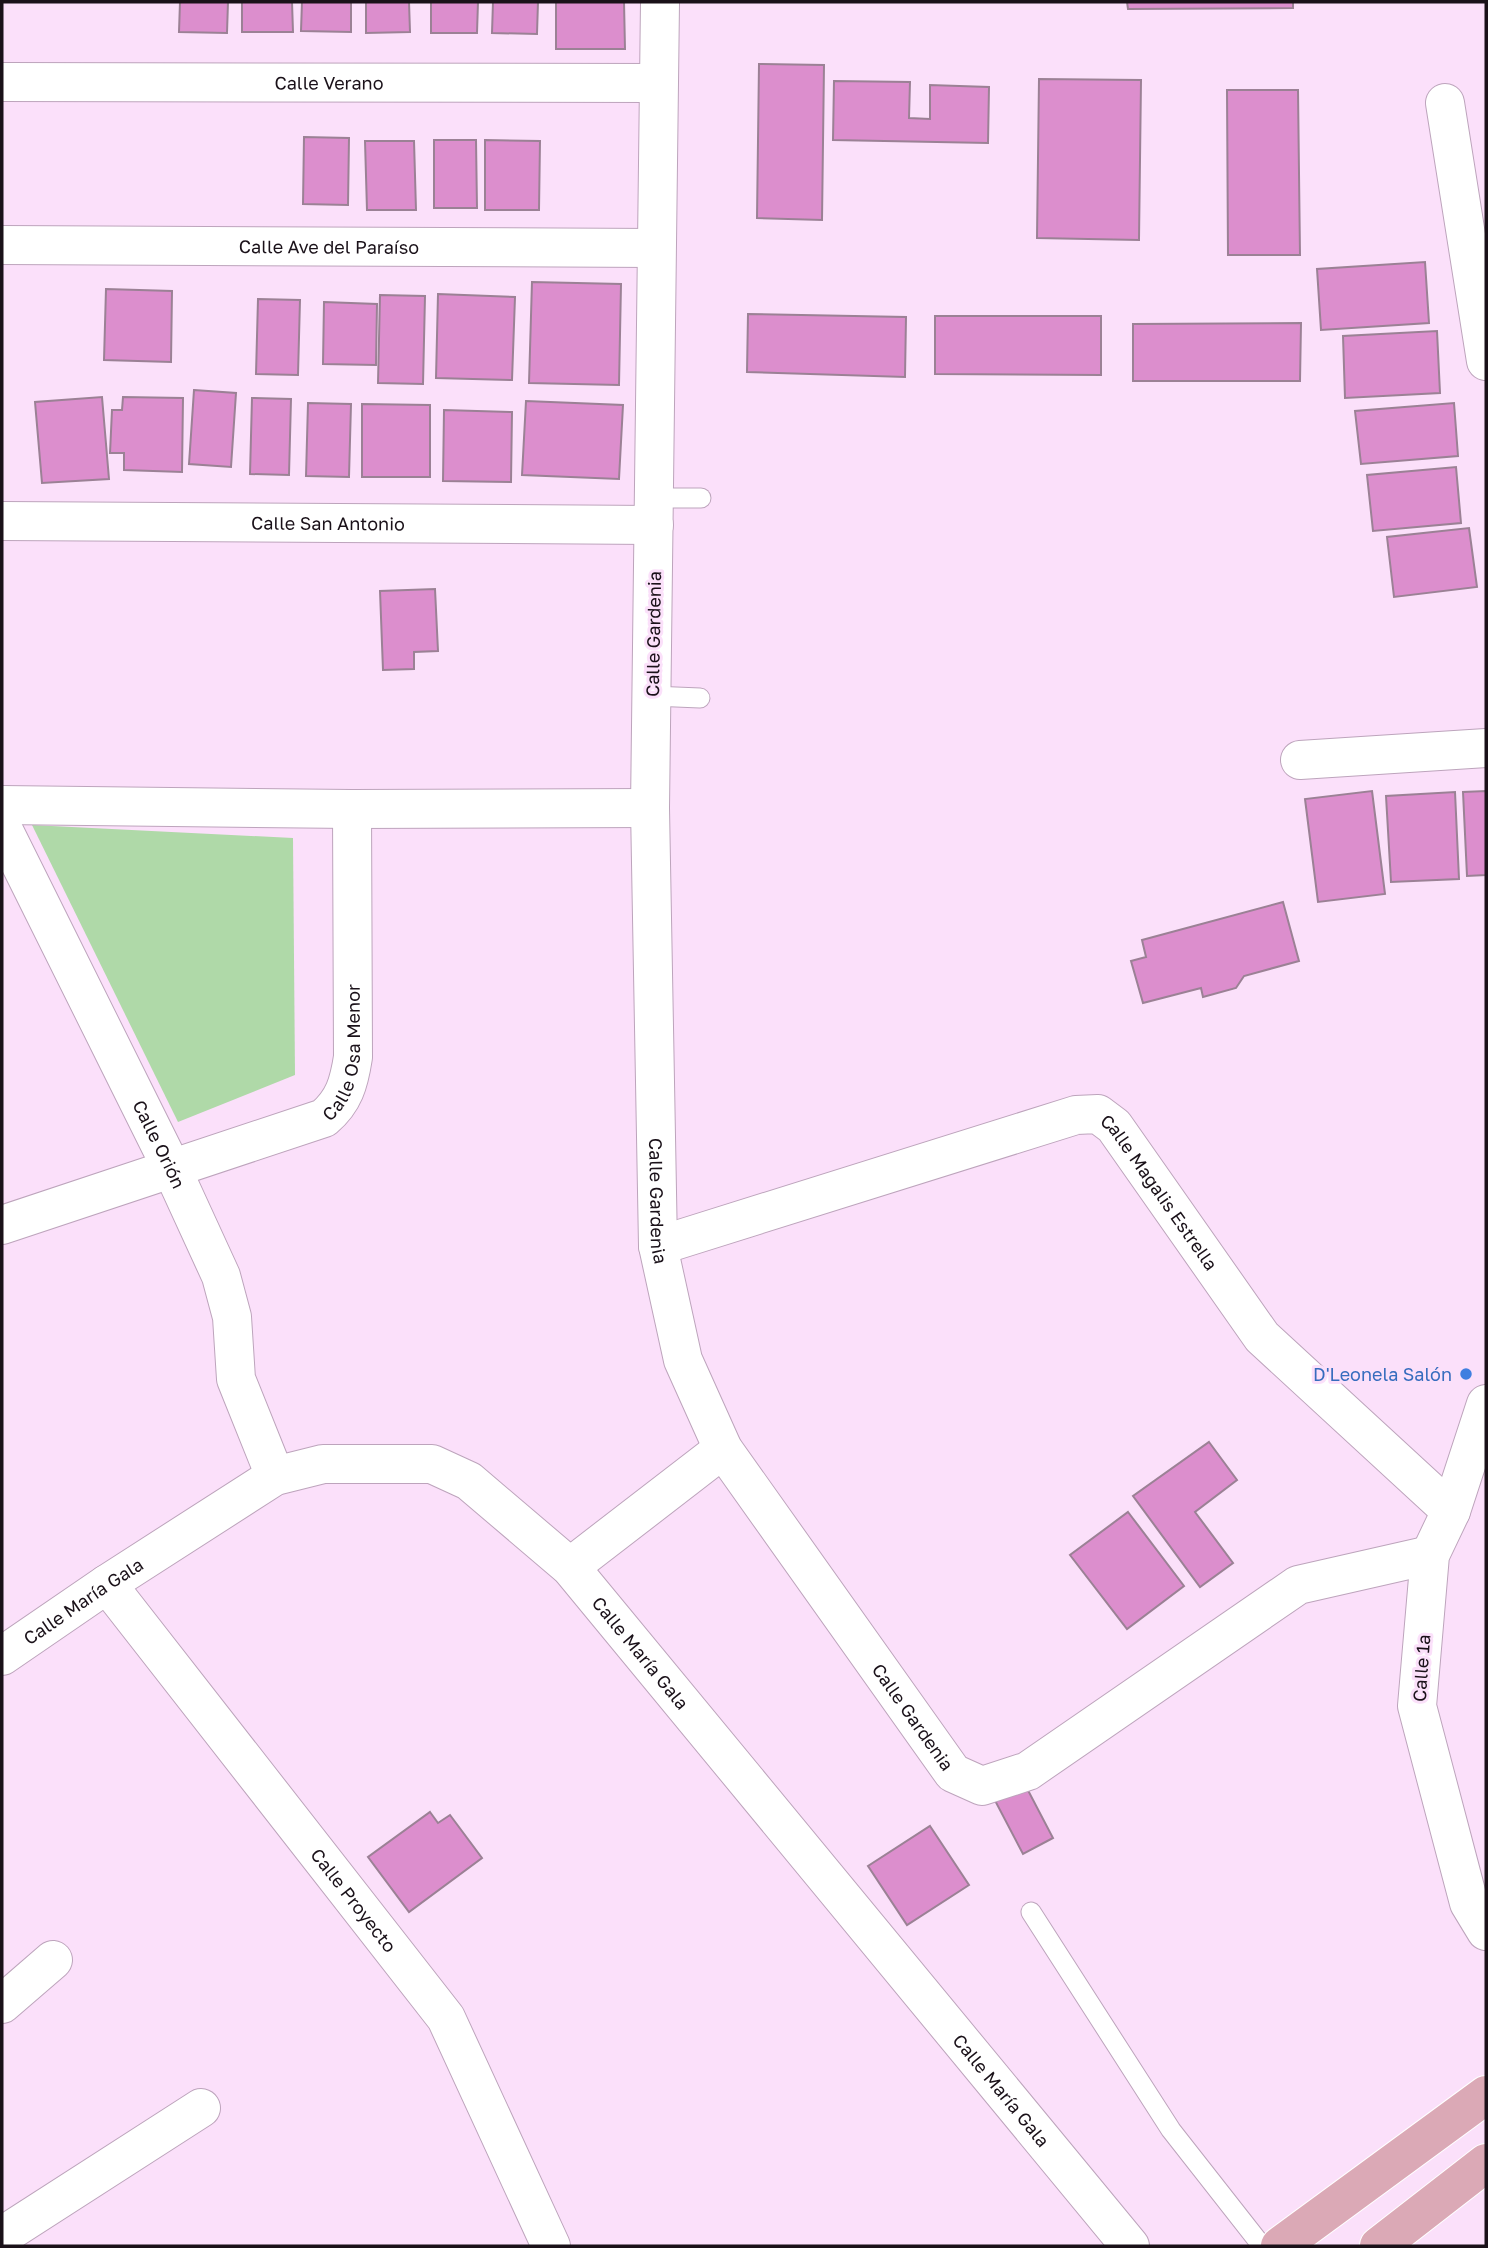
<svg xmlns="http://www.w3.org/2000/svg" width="1488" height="2248" font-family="'Golos Text',sans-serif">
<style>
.green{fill:#afd9a8}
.building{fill:#dc8ecd;stroke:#9b8195;stroke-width:2}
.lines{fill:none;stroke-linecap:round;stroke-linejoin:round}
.lane-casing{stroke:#bda4bc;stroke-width:21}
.street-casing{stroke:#bda4bc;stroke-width:40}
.primary-casing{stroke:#fff;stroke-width:40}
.lane{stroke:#fff;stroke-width:19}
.street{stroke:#fff;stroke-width:38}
.primary{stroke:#dba9b6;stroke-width:38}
.shop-dot{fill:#3f7fe0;stroke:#fbe0fa;stroke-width:2.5}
.labels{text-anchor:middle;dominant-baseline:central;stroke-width:6;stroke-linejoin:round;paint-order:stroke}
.street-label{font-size:18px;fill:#1a1119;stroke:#fbe0fa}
.shop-label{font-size:18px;fill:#366cbe;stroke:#fbe0fa;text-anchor:end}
</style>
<rect width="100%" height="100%" fill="#fbe0fa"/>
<polygon class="green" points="32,825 293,838 295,1075 178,1122"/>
<g class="building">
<polygon points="180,2 228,2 227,33 179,32"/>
<polygon points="242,2 292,2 293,32 242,32"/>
<polygon points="302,2 351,2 351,32 301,31"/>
<polygon points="366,2 409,2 410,32 366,33"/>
<polygon points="431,2 478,2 477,33 431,33"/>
<polygon points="493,2 538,2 537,34 492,33"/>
<polygon points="556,2 624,2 625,49 556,49"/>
<polygon points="1127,2 1293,2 1293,8 1128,9"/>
<polygon points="759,64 824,65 822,220 757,218"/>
<polygon points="1039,79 1141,80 1139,240 1037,238"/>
<polygon points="834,81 910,82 909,118 930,119 930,85 989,87 988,143 833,140"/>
<polygon points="1227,90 1298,90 1300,255 1228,255"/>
<polygon points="304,137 349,138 348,205 303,204"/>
<polygon points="434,140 476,140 477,208 434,208"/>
<polygon points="485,140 540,141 539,210 485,210"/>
<polygon points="365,141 414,141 416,210 367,210"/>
<polygon points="1425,262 1429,323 1321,330 1317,269"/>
<polygon points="532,282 621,284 619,385 529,383"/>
<polygon points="106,289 172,291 171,362 104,360"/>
<polygon points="438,294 515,297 512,380 436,378"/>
<polygon points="380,295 425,296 423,384 378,383"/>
<polygon points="258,299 300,300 298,375 256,374"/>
<polygon points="324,302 377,304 376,365 323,364"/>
<polygon points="748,314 906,317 905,377 747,372"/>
<polygon points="935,316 1101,316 1101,375 935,374"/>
<polygon points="1301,323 1300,381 1133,381 1133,324"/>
<polygon points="1437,331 1440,393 1345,398 1343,336"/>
<polygon points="194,390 236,393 231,467 189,464"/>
<polygon points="102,397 109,479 42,483 35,402"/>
<polygon points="123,397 183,398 182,472 124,470 124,453 110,453 112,410 122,410"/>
<polygon points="252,398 291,399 289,475 250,474"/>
<polygon points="526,401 623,405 619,479 522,475"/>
<polygon points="308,403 351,404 349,477 306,476"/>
<polygon points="1454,403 1458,456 1361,464 1355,411"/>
<polygon points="362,404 430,405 430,477 362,477"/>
<polygon points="444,410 512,412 511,482 443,481"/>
<polygon points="1456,467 1461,523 1373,531 1367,475"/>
<polygon points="1469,528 1477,587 1394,597 1387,537"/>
<polygon points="435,589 438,651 414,652 414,669 383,670 380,591"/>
<polygon points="1372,791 1385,894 1318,902 1305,799"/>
<polygon points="1486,791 1486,875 1467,876 1463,792"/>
<polygon points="1455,792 1459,879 1391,882 1386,796"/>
<polygon points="1283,902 1299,961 1244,976 1236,988 1203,997 1201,988 1143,1003 1131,961 1146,957 1142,940"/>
<polygon points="1209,1442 1237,1480 1195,1512 1233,1563 1200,1587 1133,1496"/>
<polygon points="1128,1512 1184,1586 1127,1629 1070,1555"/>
<polygon points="1020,1775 1053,1838 1023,1854 990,1791"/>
<polygon points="430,1812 438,1823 450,1815 482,1858 409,1912 368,1857"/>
<polygon points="930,1826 969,1885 907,1925 868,1866"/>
</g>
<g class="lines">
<g class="lane-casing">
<g id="lane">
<polyline points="654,498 701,498"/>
<polyline points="652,696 700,698"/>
<polyline points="1031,1912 1171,2130 1262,2246"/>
</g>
</g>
<g class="street-casing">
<g id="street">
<path id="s1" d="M660 2 650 808 658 1246 683 1360 723 1449 953 1773 982 1786 1028 1771 1298 1585 1430 1555"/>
<path id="s2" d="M2 82 658 83"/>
<polyline points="1445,103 1486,361"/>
<path id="s3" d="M2 245 656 248"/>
<path id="s4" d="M2 521 654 525"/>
<polyline points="1300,760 1486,748"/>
<polyline points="2,805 352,809 650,808"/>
<path id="s5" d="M2 827 171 1167 221 1276 232 1317 236 1379 275 1476"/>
<path id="s6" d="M2 1225 324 1118C344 1101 349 1083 353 1057L352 809"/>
<path id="s7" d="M658 1246 1076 1115 1098 1114 1114 1126 1262 1337 1451 1511"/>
<polyline points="1486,1404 1451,1511 1430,1555 1417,1706 1469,1903 1486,1931"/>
<polyline points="570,1567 723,1449"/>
<path id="s8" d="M107 1584 446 2018 551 2246"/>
<path id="s9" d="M2 1656 107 1584 275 1476 323 1464H432L469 1481 570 1567 1130 2246"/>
<polyline points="2,2004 53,1960"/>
<polyline points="2,2236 201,2108"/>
</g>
</g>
<g class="primary-casing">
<g id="primary">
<polyline points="1280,2246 1486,2095"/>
<polyline points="1379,2246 1486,2163"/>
</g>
</g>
<use href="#lane" class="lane"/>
<use href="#street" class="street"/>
<use href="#primary" class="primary"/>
</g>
<circle class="shop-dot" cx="1466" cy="1374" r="7"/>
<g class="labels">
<g class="street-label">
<text stroke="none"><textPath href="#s2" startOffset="327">Calle Verano</textPath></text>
<text stroke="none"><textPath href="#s3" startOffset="327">Calle Ave del Paraíso</textPath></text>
<text stroke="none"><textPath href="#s4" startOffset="326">Calle San Antonio</textPath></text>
<text transform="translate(653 634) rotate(-89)">Calle Gardenia</text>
<text stroke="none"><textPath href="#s6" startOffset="411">Calle Osa Menor</textPath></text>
<text stroke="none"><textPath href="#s5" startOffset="354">Calle Orión</textPath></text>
<text stroke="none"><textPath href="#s7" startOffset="560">Calle Magalis Estrella</textPath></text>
<text stroke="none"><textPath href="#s1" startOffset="1199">Calle Gardenia</textPath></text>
<text stroke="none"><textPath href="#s9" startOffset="98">Calle María Gala</textPath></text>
<text stroke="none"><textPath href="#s9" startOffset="770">Calle María Gala</textPath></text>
<text transform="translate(1421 1668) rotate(-86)">Calle 1a</text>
<text stroke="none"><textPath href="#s1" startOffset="1787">Calle Gardenia</textPath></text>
<text stroke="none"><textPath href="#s8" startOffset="401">Calle Proyecto</textPath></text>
<text stroke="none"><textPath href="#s9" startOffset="1337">Calle María Gala</textPath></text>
</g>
<g class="shop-label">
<text x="1452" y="1374">D'Leonela Salón</text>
</g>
</g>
<rect width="1488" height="2248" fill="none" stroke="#1a1119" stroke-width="7"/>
</svg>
